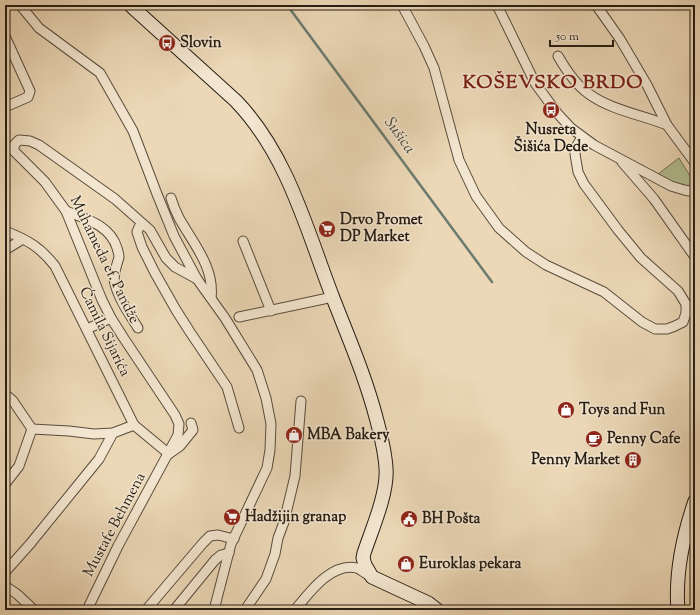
<svg xmlns="http://www.w3.org/2000/svg" width="700" height="615" font-family="'Sorts Mill Goudy',serif">
<style>
.green{fill:#b3c092;stroke:#6c6e52}
.lines{fill:none;stroke-linecap:round;stroke-linejoin:round}
.stream{stroke:#6b7b6f;stroke-width:2.5}
.street-casing{stroke:#584c3c;stroke-width:11}
.secondary-casing{stroke:#261d13;stroke-width:15}
.street{stroke:#f3e6d0;stroke-width:9}
.secondary{stroke:#f3e6d0;stroke-width:13}
.labels{text-anchor:middle;dominant-baseline:central;stroke-width:3;stroke-linejoin:round;paint-order:stroke}
.poi-label{font-size:15px;font-weight:bold;fill:#261d13;stroke:#f3e6d0;text-anchor:start}
.street-label{font-size:15px;fill:#261d13;stroke:#f3e6d0}
.water-label{font-size:16px;font-style:italic;fill:#484c41;stroke:#f3e6d0}
.district-label{font-size:19px;font-weight:bold;letter-spacing:1px;fill:#7a1f14;stroke:#f3e6d0}
</style>
<rect width="100%" height="100%" fill="#ecd8b7"/>
<filter id="stains"><feTurbulence type="fractalNoise" baseFrequency=".005" numOctaves="4"/><feColorMatrix values="0 0 0 0 .2 0 0 0 0 .09 0 0 0 0 .02 0 0 0 .5 -.17"/></filter>
<radialGradient id="worn" r=".72"><stop offset=".6" stop-color="#630" stop-opacity="0"/><stop offset="1" stop-color="#630" stop-opacity=".3"/></radialGradient>
<polygon class="green" points="679,158 695,184 695,190 653,178"/>
<g class="lines">
<polyline class="stream" points="287,5 492,282"/>
<g class="street-casing">
<g id="street">
<polyline points="20,5 39,28 100,73 133,131 157,194 174,236 197,279"/>
<polyline points="402,5 424,46 434,68 459,160 476,196 499,228 526,252 546,265 604,292 642,322 655,329 667,329 675,326 683,322 686,313 686,304 678,291 641,258 618,230 584,184 578,172 575,154 576,147 582,137"/>
<polyline points="497,5 535,83 557,113 571,128 594,145 671,186 684,190 695,192"/>
<polyline points="596,5 620,39 647,85 667,125 695,163"/>
<polyline points="5,36 30,91 28,97 5,107"/>
<path d="M558 56C566 70 576 85 589 94 611 110 642 115 667 125"/>
<polyline points="5,144 13,150 45,182 66,211 102,300 111,318 123,337 175,415 179,424 178,435 118,546 87,610"/>
<polyline points="13,150 15,144 19,140 30,141 39,145 115,199 150,230 166,258 175,267 197,279 225,318 257,370 266,398 271,424 270,450 267,468 231,544 214,610"/>
<polyline points="622,162 654,199 695,257"/>
<path d="M171 198C173 205 176 212 179 218 193 243 215 268 211 298"/>
<path d="M66 211C86 219 110 225 117 248 118 251 119 254 119 257 117 266 112 274 115 284 119 300 130 315 138 328"/>
<polyline points="144,225 139,227 137,232 142,247 155,273 176,310 190,332 227,387 239,428"/>
<path d="M5 231C28 240 40 247 55 266L134 425 169 454"/>
<polyline points="243,241 271,311"/>
<polyline points="5,250 23,239"/>
<polyline points="239,317 333,297"/>
<polyline points="87,329 111,318"/>
<polyline points="5,394 13,401 32,429"/>
<polyline points="32,429 69,431 94,434 113,433 134,425"/>
<polyline points="170,453 180,446 193,430 191,423"/>
<polyline points="5,484 19,466 32,429"/>
<polyline points="5,572 30,544 99,459 113,433"/>
<polyline points="5,586 17,594 34,610"/>
<polyline points="146,610 203,543 210,536 218,535 234,539"/>
<polyline points="174,610 215,560 221,555 229,553"/>
<polyline points="245,610 266,579 275,554 278,538 284,522 295,476 301,401"/>
<path d="M295 610C309 593 331 562 357 568 361 570 366 574 370 576"/>
</g>
</g>
<g class="secondary-casing">
<g id="secondary">
<path d="M130 5 236 101C288 155 307 231 333 298 349 339 366 378 377 421 381 436 385 452 386 468 388 493 372 529 364 553L363 558 365 565 372 577 428 603 437 610"/>
<path d="M678 610C675 573 683 536 695 501"/>
</g>
</g>
<use href="#street" class="street"/>
<use href="#secondary" class="secondary"/>
</g>
<defs>
<g id="bus-disc" transform="scale(0.9)"><circle r="9.5" fill="#8f2418" stroke="#f3e6d0"/><path d="M-5-6H5V4H4V6H2V4H-2V6H-4V4H-5ZM-3.5-4V0h7V-4ZM-3.5 1.2v1.5H-2V1.2ZM2 1.2v1.5H3.5V1.2Z" fill="#fff"/></g>
<g id="supermarket-disc" transform="scale(0.9)"><circle r="9.5" fill="#8f2418" stroke="#f3e6d0"/><path d="M-6-5.5h2.5l.6 2H6L4.5 2H-2.5L-4.4-4H-6ZM-1.5 3.2a1.3 1.3 0 1 0 .1 0ZM3 3.2a1.3 1.3 0 1 0 .1 0Z" fill="#fff"/></g>
<g id="shop-disc" transform="scale(0.9)"><circle r="9.5" fill="#8f2418" stroke="#f3e6d0"/><path d="M-5-2.5h2.3a2.7 3.5 0 0 1 5.4 0H5L5.5 6h-11ZM-1.5-2.5h3a1.5 2.3 0 0 0-3 0Z" fill="#fff"/></g>
<g id="cafe-disc" transform="scale(0.9)"><circle r="9.5" fill="#8f2418" stroke="#f3e6d0"/><path d="M-5.5-4.5H6V0H3Q3 3.5 0 3.5H-2.5Q-5.5 3.5-5.5 0ZM3-3.2v2h1.7v-2ZM-6 4.5H4V6H-6Z" fill="#fff"/></g>
<g id="building-disc" transform="scale(0.9)"><circle r="9.5" fill="#8f2418" stroke="#f3e6d0"/><path d="M-4-6H4V6H1V3H-1V6H-4ZM-2.5-4.3h1.7v1.8h-1.7ZM.8-4.3h1.7v1.8H.8ZM-2.5-1h1.7V.8h-1.7ZM.8-1h1.7V.8H.8Z" fill="#fff"/></g>
<g id="civic-disc" transform="scale(0.9)"><circle r="9.5" fill="#8f2418" stroke="#f3e6d0"/><path d="M-.6-6.5H3V-4.5H.6V-3L4-1V1h2V6H-6V1h2V-1L-.6-3ZM-1.2 2.5V6h2.4V2.5Z" fill="#fff"/></g>
</defs>
<g fill-rule="evenodd">
<use href="#bus-disc" x="167" y="43"/>
<use href="#bus-disc" x="551" y="110"/>
<use href="#supermarket-disc" x="327" y="229"/>
<use href="#shop-disc" x="566" y="410"/>
<use href="#shop-disc" x="294" y="435"/>
<use href="#cafe-disc" x="594" y="439"/>
<use href="#building-disc" x="633" y="460"/>
<use href="#supermarket-disc" x="232" y="517"/>
<use href="#civic-disc" x="409" y="519"/>
<use href="#shop-disc" x="406" y="564"/>
</g>
<g class="labels">
<g class="poi-label">
<text x="180" y="43">Slovin</text>
<text x="551" y="130" text-anchor="middle">Nusreta<tspan x="551" dy="17">Šišića Dede</tspan></text>
<text x="340" y="220">Drvo Promet<tspan x="340" dy="17">DP Market</tspan></text>
<text x="579" y="410">Toys and Fun</text>
<text x="307" y="435">MBA Bakery</text>
<text x="607" y="439">Penny Cafe</text>
<text x="620" y="460" text-anchor="end">Penny Market</text>
<text x="245" y="517">Hadžijin granap</text>
<text x="422" y="519">BH Pošta</text>
<text x="419" y="564">Euroklas pekara</text>
</g>
<g class="street-label">
<text transform="translate(104 260) rotate(64)">Muhameda ef. Pandže</text>
<text transform="translate(104 332) rotate(64)">Ćamila Sijarića</text>
<text transform="translate(115 525) rotate(-62)">Mustafe Behmena</text>
</g>
<g class="water-label">
<text transform="translate(399 136) rotate(54)">Sušica</text>
</g>
<g class="district-label">
<text x="553" y="83">KOŠEVSKO BRDO</text>
</g>
</g>
<rect width="700" height="615" fill="none" stroke="#ecd8b7" stroke-width="20"/>
<rect x="6" y="6" width="688" height="603" fill="none" stroke="#261d13" stroke-width="2"/>
<rect x="10" y="10" width="680" height="595" fill="none" stroke="#261d13"/>
<path d="M550 40v6h63v-6" fill="none" stroke="#261d13" stroke-width="2"/>
<text x="556" y="40" font-size="12" fill="#261d13" stroke="#f3e6d0" stroke-width="3" paint-order="stroke">50 m</text>
<rect width="100%" height="100%" filter="url(#stains)"/>
<rect width="100%" height="100%" fill="url(#worn)"/>
</svg>
